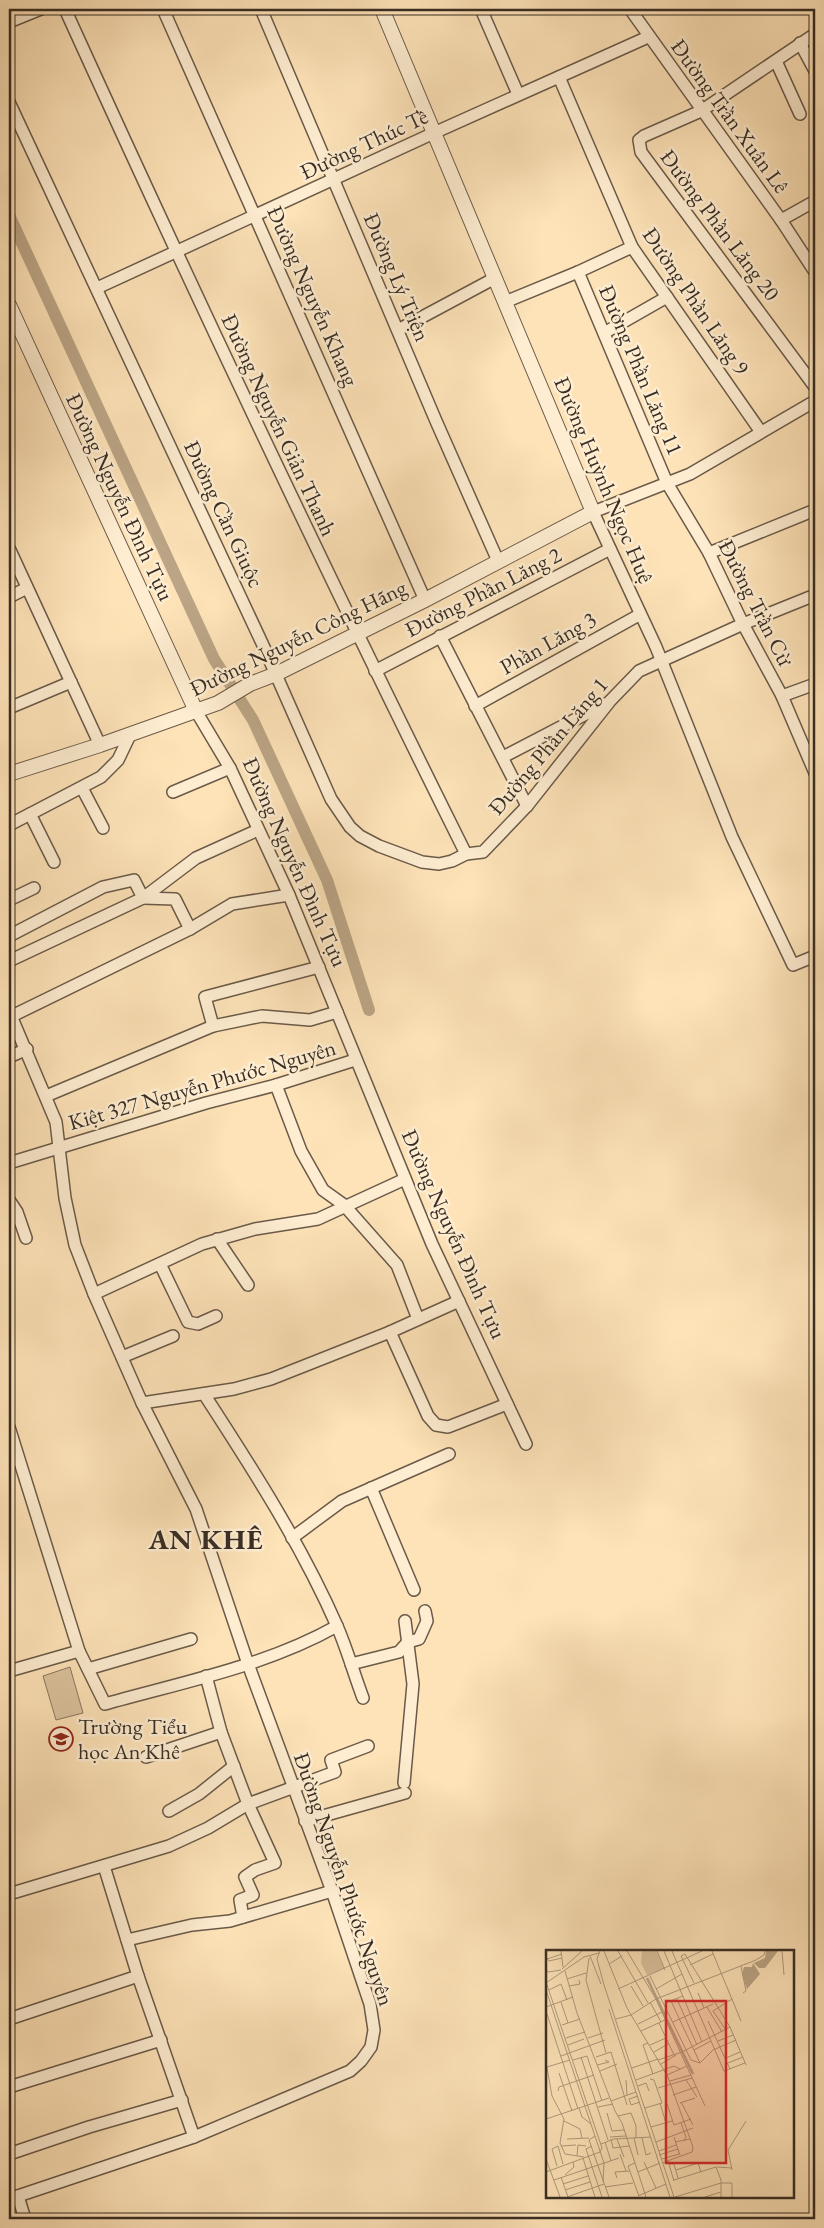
<svg xmlns="http://www.w3.org/2000/svg" width="824" height="2228" font-family="'EB Garamond',serif">
<style>
.green{fill:#dcc49f;stroke:#8a7862}
.lines{fill:none;stroke-linecap:round;stroke-linejoin:round}
.canal{stroke:#bba586;stroke-width:12}
.minor-casing{stroke:#6a5a49;stroke-width:14}
.tertiary-casing{stroke:#6a5a49;stroke-width:16}
.minor{stroke:#feedd1;stroke-width:11}
.tertiary{stroke:#feedd1;stroke-width:14}
.labels{text-anchor:middle;dominant-baseline:central;stroke-width:5;stroke-linejoin:round;paint-order:stroke}
.street-label{font-size:22px;fill:#382d24;stroke:#feedd1}
.poi-label{font-size:22px;fill:#382d24;stroke:#feedd1;text-anchor:start}
.district-label{font-size:28px;font-weight:bold;letter-spacing:1px;fill:#382d24;stroke:#feedd1}
.inset-river{fill:none;stroke:#bba586;stroke-width:2.5}
.inset-road{fill:none;stroke:#af9a7d;stroke-width:1}
.view{fill:#d62828;fill-opacity:0.15;stroke:#d62828;stroke-width:2.5}
.inset-edge{fill:none;stroke:#382d24;stroke-width:2.5}
</style>
<rect width="100%" height="100%" fill="#fee3b8"/>
<filter id="stains"><feTurbulence type="fractalNoise" baseFrequency=".004" numOctaves="4"/><feColorMatrix values="0 0 0 0 .2 0 0 0 0 .09 0 0 0 0 .02 0 0 0 .5 -.17"/></filter>
<radialGradient id="worn" r=".72"><stop offset=".6" stop-color="#630" stop-opacity="0"/><stop offset="1" stop-color="#630" stop-opacity=".3"/></radialGradient>
<polygon class="green" points="70,1667 83,1713 56,1720 43,1676"/>
<g class="lines">
<polyline class="canal" points="9,215 214,659 253,720 327,880 369,1010"/>
<g class="minor-casing">
<g id="minor">
<path d="M65 9C194 293 327 575 466 854"/>
<polyline points="163,9 425,600"/>
<polyline points="261,9 436,421 498,561"/>
<polyline points="481,9 518,94"/>
<polyline points="630,9 781,220 815,272"/>
<polyline points="9,22 41,9"/>
<polyline points="815,34 701,111 644,136 639,140 641,152 815,387"/>
<polyline points="800,43 815,71"/>
<polyline points="776,61 800,114"/>
<polyline points="559,77 632,247 761,432"/>
<polyline points="9,102 262,643 331,799 350,827 360,836 379,846 422,862 439,864 452,861 466,854 483,852 527,806 610,701 639,671 743,624 815,595"/>
<polyline points="781,220 815,201"/>
<polyline points="578,272 667,483 709,553 743,624 782,696 815,773"/>
<polyline points="97,288 436,132 648,37"/>
<polyline points="505,302 578,272 632,247"/>
<polyline points="398,330 495,278"/>
<polyline points="604,333 667,297"/>
<polyline points="815,401 690,474 593,512 656,647 732,837 793,965 815,956"/>
<polyline points="9,548 100,745"/>
<polyline points="709,553 815,510"/>
<polyline points="9,597 27,588"/>
<polyline points="440,636 527,806"/>
<polyline points="375,671 610,549"/>
<polyline points="782,696 815,684"/>
<polyline points="475,706 639,615"/>
<polyline points="9,708 71,682"/>
<polyline points="196,711 230,768 289,895 432,1244 526,1444"/>
<polyline points="503,757 605,704"/>
<polyline points="82,788 103,828"/>
<polyline points="173,792 230,768"/>
<polyline points="30,814 54,862"/>
<polyline points="9,825 101,777 118,760 130,735"/>
<polyline points="9,900 34,888"/>
<polyline points="9,936 103,887 134,880 143,898 175,899 190,929"/>
<polyline points="9,961 143,898 196,858 258,830"/>
<polyline points="9,1011 56,1122 65,1198 75,1245 94,1294 142,1403 196,1509 248,1664 332,1891 370,2004 374,2030 371,2047 361,2061 350,2071 194,2137 9,2199"/>
<polyline points="12,1016 190,929 232,904 289,895"/>
<polyline points="213,1026 205,997 319,967"/>
<polyline points="9,1057 27,1049"/>
<polyline points="276,1085 301,1151 323,1190 344,1205 397,1265 418,1319"/>
<polyline points="46,1096 213,1026 262,1016 310,1020 337,1012"/>
<polyline points="9,1163 206,1103 276,1085 355,1060"/>
<polyline points="9,1200 17,1212 26,1238"/>
<polyline points="217,1239 248,1285"/>
<polyline points="160,1264 188,1322 198,1324 216,1316"/>
<polyline points="94,1294 202,1244 255,1229 318,1219 405,1179"/>
<polyline points="459,1301 390,1332 428,1416 436,1425 448,1427 507,1404"/>
<polyline points="122,1357 173,1336"/>
<path d="M204 1394C252 1468 301 1544 337 1626 347 1649 354 1674 363 1698"/>
<polyline points="142,1403 234,1389 271,1379 390,1332"/>
<path d="M9 1427 79 1651 105 1704C183 1682 266 1666 337 1626"/>
<polyline points="371,1488 414,1590"/>
<polyline points="292,1538 342,1501 449,1454"/>
<polyline points="351,1664 399,1652 408,1642 419,1639 427,1621 425,1611"/>
<polyline points="88,1669 191,1639"/>
<polyline points="9,1671 79,1651"/>
<polyline points="206,1676 221,1732 248,1804 275,1863 255,1870 245,1877 253,1895 240,1900 243,1917"/>
<polyline points="146,1757 221,1732"/>
<polyline points="404,1783 413,1684 405,1621"/>
<polyline points="169,1811 199,1794 234,1766"/>
<polyline points="305,1821 405,1793"/>
<polyline points="104,1866 138,1976 194,2137"/>
<polyline points="9,1894 169,1846 208,1828 248,1804 335,1772 331,1760 368,1746"/>
<polyline points="127,1940 192,1925 230,1921 332,1891"/>
<polyline points="9,2019 138,1976"/>
<polyline points="9,2087 161,2040"/>
<polyline points="9,2154 89,2127 182,2100"/>
<polyline points="18,2196 25,2219"/>
</g>
</g>
<g class="tertiary-casing">
<g id="tertiary">
<polyline points="9,305 196,711"/>
<polyline points="9,774 100,745 218,703 250,684 276,674 425,600 593,512 382,9"/>
</g>
</g>
<use href="#minor" class="minor"/>
<use href="#tertiary" class="tertiary"/>
</g>
<defs>
<g id="school-ring" transform="scale(1.25)"><circle r="9.5" fill="#feedd1" stroke="#8f2418" stroke-width="1.5"/><path d="M0-5L7-2L0 1L-7-2ZM-4 1L0 2.5L4 1V4Q0 6-4 4Z" fill="#8f2418"/></g>
</defs>
<g fill-rule="evenodd">
<use href="#school-ring" x="61" y="1739"/>
</g>
<g class="labels">
<g class="street-label">
<text transform="translate(730 116) rotate(54)">Đường Trần Xuân Lê</text>
<text transform="translate(364 144) rotate(-25)">Đường Thúc Tề</text>
<text transform="translate(720 225) rotate(53)">Đường Phần Lăng 20</text>
<text transform="translate(397 277) rotate(67)">Đường Lý Triện</text>
<text transform="translate(313 296) rotate(66)">Đường Nguyễn Khang</text>
<text transform="translate(696 301) rotate(56)">Đường Phần Lăng 9</text>
<text transform="translate(641 370) rotate(67)">Đường Phần Lăng 11</text>
<text transform="translate(279 425) rotate(65)">Đường Nguyễn Giản Thanh</text>
<text transform="translate(604 480) rotate(67)">Đường Huỳnh Ngọc Huệ</text>
<text transform="translate(120 497) rotate(65)">Đường Nguyễn Đình Tựu</text>
<text transform="translate(224 514) rotate(65)">Đường Cần Giuộc</text>
<text transform="translate(483 592) rotate(-27)">Đường Phần Lăng 2</text>
<text transform="translate(756 603) rotate(63)">Đường Trần Cừ</text>
<text transform="translate(298 638) rotate(-26)">Đường Nguyễn Công Hãng</text>
<text transform="translate(548 643) rotate(-29)">Phần Lăng 3</text>
<text transform="translate(548 746) rotate(-50)">Đường Phần Lăng 1</text>
<text transform="translate(295 862) rotate(66)">Đường Nguyễn Đình Tựu</text>
<text transform="translate(202 1085) rotate(-16)">Kiệt 327 Nguyễn Phước Nguyên</text>
<text transform="translate(454 1234) rotate(66)">Đường Nguyễn Đình Tựu</text>
<text transform="translate(344 1879) rotate(71)">Đường Nguyễn Phước Nguyên</text>
</g>
<g class="poi-label">
<text x="78" y="1726">Trường Tiểu<tspan x="78" dy="25">học An Khê</tspan></text>
</g>
<g class="district-label">
<text x="206" y="1539">AN KHÊ</text>
</g>
</g>
<g transform="translate(546 1950)">
<rect width="248" height="248" fill="#fee3b8"/>
<path d="M96 1H110L118 18 101 25 95 13Z" fill="#dcc49f"/>
<path d="M220 1H232L219 18H213L208 13 219 8ZM207 13 214 24 201 39 196 24 198 17H206Z" fill="#bba586"/>
<path class="inset-river" d="M101 28 147 124"/>
<path class="inset-road" d="M15 1 17 17M54 1 51 9 58 35 128 247M58 1 81 58 122 127 147 197 146 202 116 213M72 1 102 53M81 1 110 49 159 156M111 1 119 20M118 1 156 92M126 1 178 121 199 113M166 1 195 71M236 1 238 25M44 6 55 34M0 7 3 11 16 8M43 8 40 30 60 103M1 9 16 4M63 14 76 6M144 15 167 4M195 16 200 41 197 43M0 19 2 22 15 20M16 19 36 1M19 21 31 63 69 161 76 173 100 247M104 26 145 110 154 113M21 29 40 23M0 32 56 198 54 202M0 33 38 7 53 3M148 33 135 6 139 4 184 77 200 115M23 36 34 34 33 30M85 36 97 56M72 39 156 1M110 39 136 24M0 40 58 213 57 232M3 40 15 34 21 50M152 43 158 58M131 49 151 95M125 51 154 113M15 52 22 73M104 52 115 72M119 53 137 46M0 57 27 47M161 57 176 82M63 59 124 247M0 61 32 159M70 69 85 65 110 49 210 10 218 5 219 1M162 71 184 119M127 72 167 54M113 73 128 105M92 74 116 62M16 75 34 69M180 80 167 61 186 49M95 81 119 70M20 88 39 82M42 88 57 83M172 91 187 85M102 93 97 95 107 124M22 95 38 89M104 95 120 88M148 100 165 91M108 102 122 94M15 106 59 90M35 107 62 190M50 107 65 102 81 155M180 108 194 102M27 110 41 106 56 151M112 110 136 102 184 77M0 112 6 146 18 169 14 193 19 204 38 207M154 113 167 100 190 90M182 113 197 107M115 114 130 105M51 115 63 112 59 110M1 117 24 110M86 118 112 109M54 121 71 114M13 123 26 161M121 125 141 116M80 130 81 145M90 130 128 116 134 119M140 130 151 147M124 131 145 125M92 136 100 133 103 141M112 138 146 128M12 141 13 137 48 125M127 145 150 137M92 146 83 149 85 155 94 152M65 151 90 142M120 151 128 175 145 169M135 152 147 175M114 153 120 173M134 153 149 148M52 157 67 154M33 158 36 167 45 174M99 158 116 153 108 130 104 129M61 163 66 181 78 180M72 166 85 163 90 176V188M0 169 63 148M18 171 34 179 36 188M135 173 140 187 138 191M105 177 126 171M49 186 43 190 63 247M64 187 80 186M128 187 134 205M88 188 92 205M96 188 100 205 105 203M21 189 43 188M65 189 67 198 83 196M71 189 78 207M59 192 65 211M110 192 147 178M129 192 144 189M55 194 68 189 105 187M12 196 17 214M15 196 30 195M46 196 40 199 56 247M113 201 130 195M74 204 80 221M113 205 132 199M31 206 32 195 40 196M37 208 49 247M0 209 14 247M116 209 133 204M122 211 128 231M98 212 110 238M89 213 82 216 93 246M124 214H128L132 228M11 216 6 199 12 196M171 217 186 218M130 220 152 213 155 222M186 220 182 200 200 171M0 222 54 202M92 222 114 213M19 225 28 217 27 212M15 227 22 247M71 228 69 222 84 221M8 230 73 208M128 230 170 217 175 230V247M17 234 42 226M59 237 87 233M19 240 44 232M92 246 120 234M21 247 58 234M129 247 175 233H186V247M159 247 175 242"/>
<path class="view" d="M120 51H180V213H120Z"/>
<rect width="248" height="248" class="inset-edge"/>
</g>
<rect width="824" height="2228" fill="none" stroke="#fee3b8" stroke-width="30"/>
<rect x="10" y="10" width="804" height="2208" fill="none" stroke="#382d24" stroke-width="2.5"/>
<rect x="15" y="15" width="794" height="2198" fill="none" stroke="#382d24"/>
<rect width="100%" height="100%" filter="url(#stains)"/>
<rect width="100%" height="100%" fill="url(#worn)"/>
</svg>
